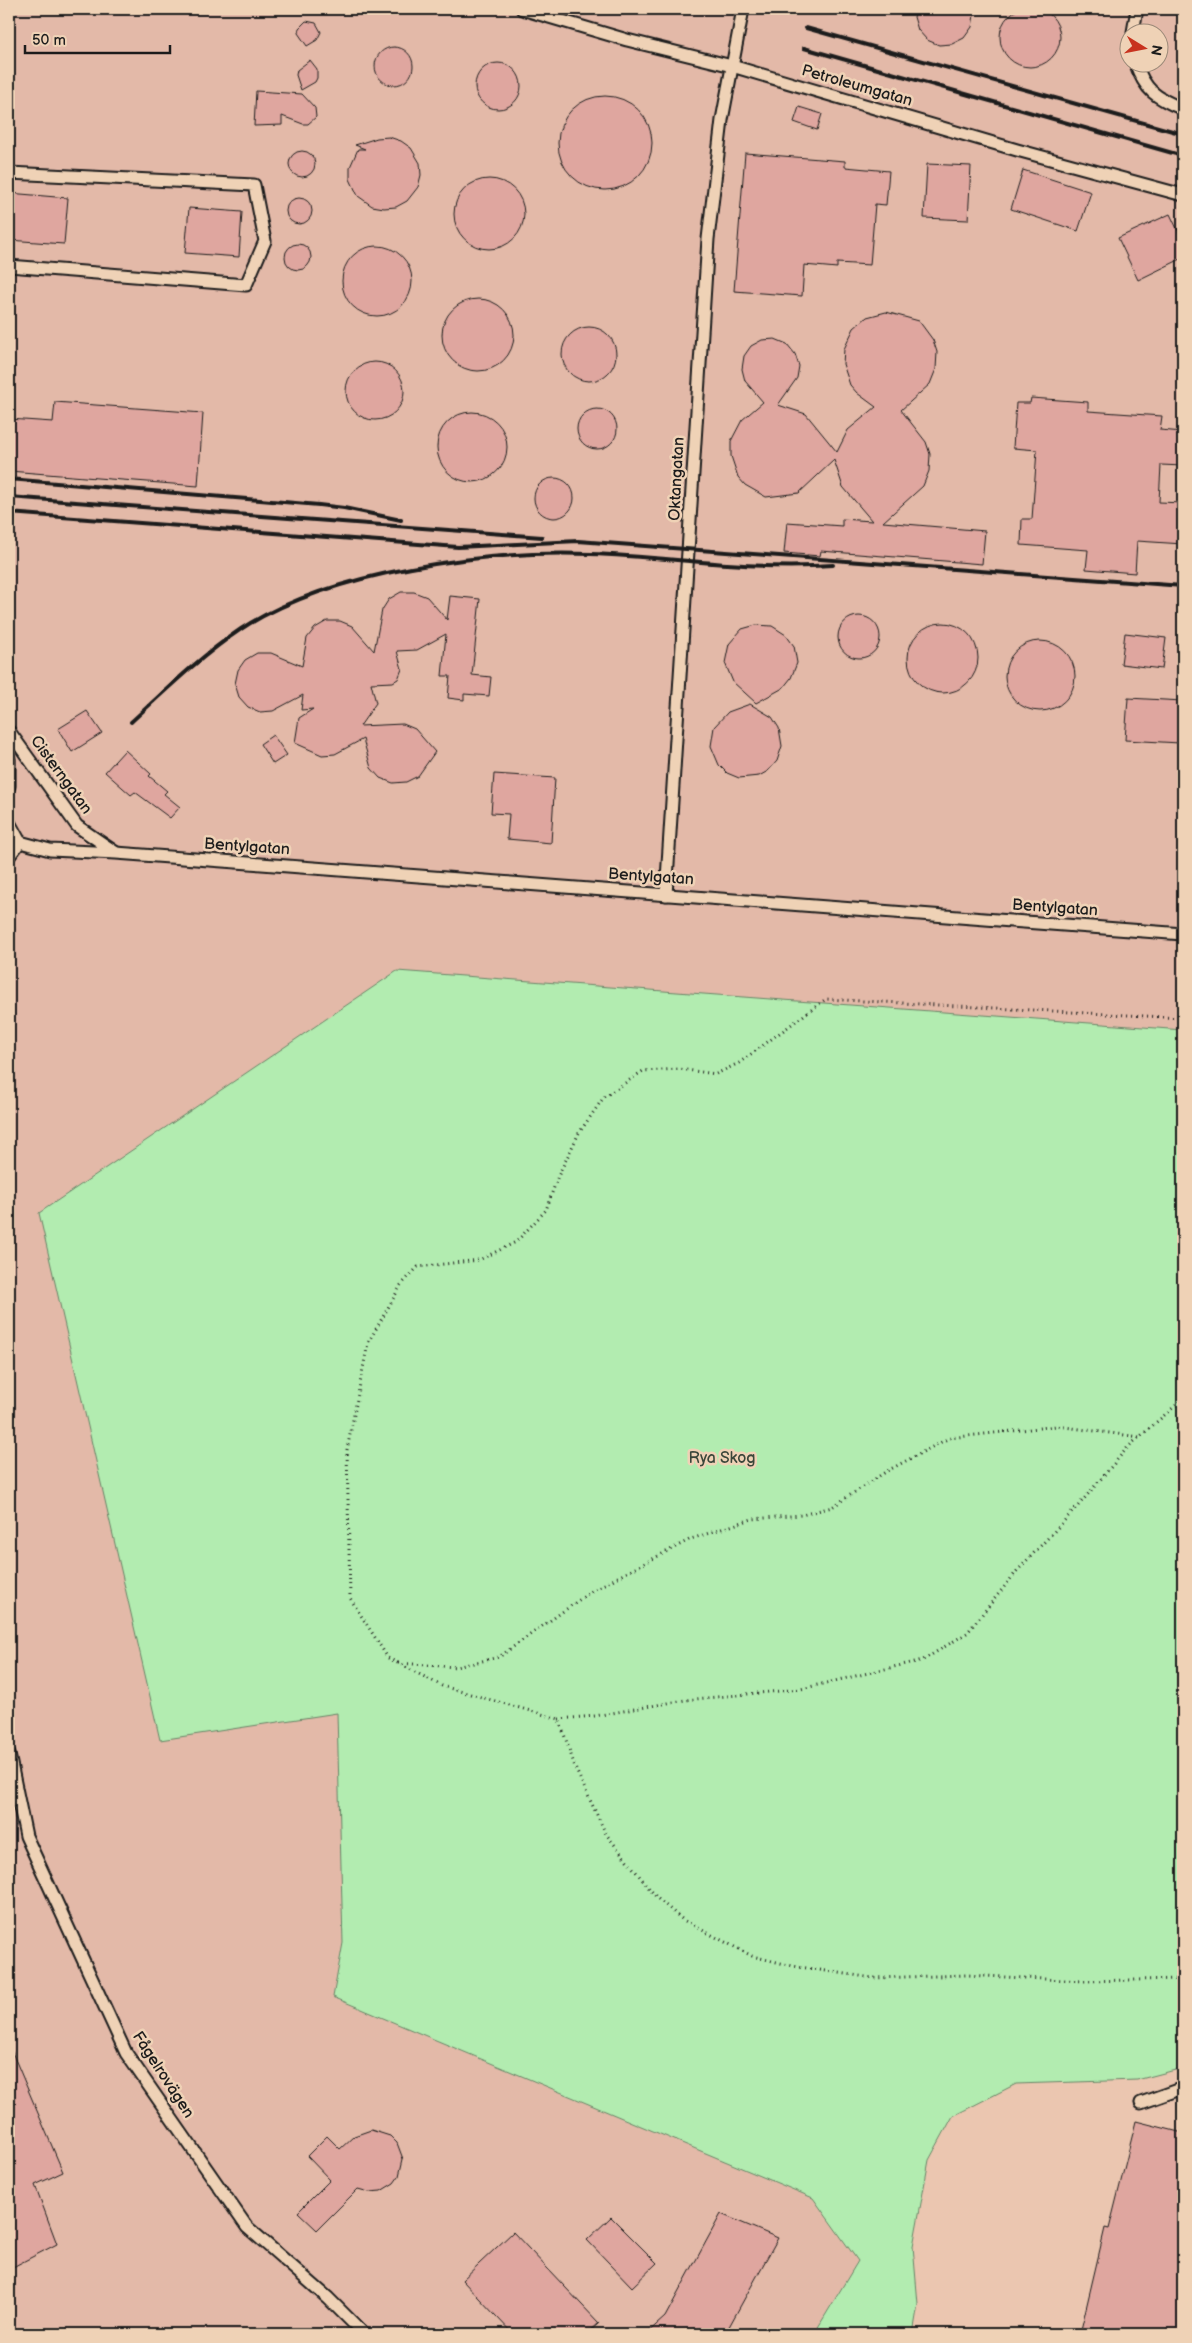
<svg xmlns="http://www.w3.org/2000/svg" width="1192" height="2343" font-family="'Balsamiq Sans',sans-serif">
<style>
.built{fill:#e3b9a8;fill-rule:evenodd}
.green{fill:#b2ecb0;stroke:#678466}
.building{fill:#dfa69f;stroke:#1c1c1c}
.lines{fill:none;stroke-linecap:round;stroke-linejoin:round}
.service-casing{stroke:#1c1c1c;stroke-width:15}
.path{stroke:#1c1c1c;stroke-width:3;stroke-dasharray:1 4;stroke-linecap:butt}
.service{stroke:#efd2b6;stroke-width:11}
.rail{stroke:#1c1c1c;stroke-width:4}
.labels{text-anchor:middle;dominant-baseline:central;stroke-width:5;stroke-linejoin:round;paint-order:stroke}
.street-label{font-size:16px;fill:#1c1c1c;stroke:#efd2b6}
.park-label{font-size:16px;fill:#3a463a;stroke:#efd2b6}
</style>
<rect width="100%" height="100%" fill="#ebc6b0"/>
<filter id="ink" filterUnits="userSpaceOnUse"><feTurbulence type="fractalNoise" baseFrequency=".02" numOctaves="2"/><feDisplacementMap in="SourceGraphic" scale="10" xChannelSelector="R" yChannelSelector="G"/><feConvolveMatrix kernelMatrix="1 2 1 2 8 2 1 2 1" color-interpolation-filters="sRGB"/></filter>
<g filter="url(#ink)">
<path class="built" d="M9 9H1183V1030L397 971 337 1713 343 1943 333 1997 813 2198 858 2261 814 2334H9ZM1130 32H1160V62H1130Z"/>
<polygon class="green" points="397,971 1183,1030 1183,2068 1137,2080 1016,2084 953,2116 929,2160 913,2246 918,2304 913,2334 814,2334 858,2261 813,2198 333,1997 343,1943 337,1713 160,1740 39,1213"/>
<g class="building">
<circle cx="1030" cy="37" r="30"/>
<polygon points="916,9 975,9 972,27 964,38 952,44 939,45 927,40 918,30 914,17"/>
<polygon points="306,21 316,23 321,32 317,40 307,46 298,33 299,28"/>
<circle cx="394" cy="66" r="19"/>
<polygon points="310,60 317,69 317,78 315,82 301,90 296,75 297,70"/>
<circle cx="498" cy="86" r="23"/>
<polygon points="256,91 302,94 315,108 316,117 308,124 303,124 282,116 282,125 254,126"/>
<circle cx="605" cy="143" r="47"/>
<polygon points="799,107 822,114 817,130 794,122"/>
<polygon points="389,137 401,141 411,148 420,163 421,175 418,187 407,201 396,207 384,208 372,206 358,196 350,179 350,167 358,149 365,149 355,145 377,138"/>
<circle cx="302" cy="164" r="13"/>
<polygon points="745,153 845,161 845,167 889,171 886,205 875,204 870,265 837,263 837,268 804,265 802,296 734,291"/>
<polygon points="927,164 971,166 968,220 924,218"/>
<polygon points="1023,170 1091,192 1078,231 1011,209"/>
<circle cx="489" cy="214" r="35"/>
<polygon points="9,193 68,198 64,244 9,240"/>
<circle cx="299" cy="211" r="13"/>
<polygon points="189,208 242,212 239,257 185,253"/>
<polygon points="1170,214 1183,241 1183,258 1138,280 1118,238"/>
<circle cx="298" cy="257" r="13"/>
<circle cx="377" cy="281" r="35"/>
<circle cx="478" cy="335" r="36"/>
<polygon points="886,312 919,321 933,340 937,352 936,369 930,384 901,410 926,442 930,454 929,471 923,486 883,522 985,531 982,564 821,551 820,556 784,553 787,522 842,526 842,519 872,521 843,487 834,460 799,493 766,497 745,485 738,477 731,456 731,441 742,420 763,402 745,381 742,369 744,356 751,346 762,340 775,339 787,344 795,354 799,366 797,378 778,405 806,414 837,452 848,430 876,407 857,393 850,385 843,364 844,349 854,328 867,317"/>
<circle cx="589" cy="354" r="27"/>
<circle cx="375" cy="391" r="29"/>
<polygon points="1031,398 1088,402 1088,411 1162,416 1160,430 1183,432 1183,466 1161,465 1159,502 1183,503 1183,544 1137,541 1135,573 1086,569 1088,550 1021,545 1022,519 1032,519 1037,450 1013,448 1016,403 1030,403"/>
<polygon points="55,402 203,413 198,486 9,471 9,419 53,422"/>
<circle cx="597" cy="429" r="20"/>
<circle cx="472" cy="447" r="35"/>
<circle cx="554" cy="498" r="20"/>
<polygon points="401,592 414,592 427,597 447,620 450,596 480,599 472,675 491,677 489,696 464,694 464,700 448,698 450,676 442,676 446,634 417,650 397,651 402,669 398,679 393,682 371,683 376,703 360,726 403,724 415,729 435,752 418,776 406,782 393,783 380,778 371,768 363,739 335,754 322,755 295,743 299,718 313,709 301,710 303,695 273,711 260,712 248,707 239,697 235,684 238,670 245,660 257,653 271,653 302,666 307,638 315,628 327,621 340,621 352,626 374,651 382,610 389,599"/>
<circle cx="859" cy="637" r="21"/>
<circle cx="943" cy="658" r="35"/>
<polygon points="756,625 772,626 786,635 794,646 797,663 791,678 783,688 756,703 733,682 725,663 729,644 742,629"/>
<polygon points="1125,633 1166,638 1162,669 1121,664"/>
<circle cx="1040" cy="676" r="35"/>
<polygon points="1128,698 1183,701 1180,743 1125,740"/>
<polygon points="750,704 772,717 779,728 782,746 777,761 768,771 759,776 739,778 727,773 719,765 711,746 714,727 728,712"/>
<polygon points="87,711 102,733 72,752 58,729"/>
<polygon points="273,735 287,755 273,764 260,744"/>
<polygon points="125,750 151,774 149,776 167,791 164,794 180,807 170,818 135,792 131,795 105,772"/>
<polygon points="494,774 555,778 551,843 507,839 509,814 491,813"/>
<polygon points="9,2045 63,2172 35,2185 57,2244 9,2269"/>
<polygon points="1136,2121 1183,2133 1183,2334 1080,2334 1105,2228 1109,2229"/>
<polygon points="371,2130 390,2136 397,2143 403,2159 399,2176 394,2183 381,2191 369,2192 358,2189 317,2230 298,2212 330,2180 307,2156 327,2136 340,2149 354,2136"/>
<polygon points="721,2214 778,2238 725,2334 646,2334 665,2317"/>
<polygon points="611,2217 657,2263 632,2287 587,2240"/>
<polygon points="513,2232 599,2323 587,2334 513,2334 462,2280"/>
</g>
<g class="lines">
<g class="service-casing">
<g id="service">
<polyline points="522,9 627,40 732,66 1017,150 1183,195"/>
<polyline points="1133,32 1137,9"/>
<path d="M1135 62C1145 91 1156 98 1183 109"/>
<polyline points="9,173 254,185 265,241 246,285 9,266"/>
<polyline points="9,731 77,826 115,852"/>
<polyline points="9,759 9,786"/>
<polyline points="9,822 20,842"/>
<polyline points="9,856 20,842 50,850 116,853 1183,934"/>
<polyline points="666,895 708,239 722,120 743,9"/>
<polyline points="9,1754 26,1836 126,2053 247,2227 328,2298 364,2334"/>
<polyline points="1141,2103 1183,2088"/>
</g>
</g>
<g class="path">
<polyline points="1183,1018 826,999 739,1063 716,1074 679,1069 643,1071 604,1097 579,1133 558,1176 546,1210 516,1242 479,1260 418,1267 401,1285 368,1343 347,1450 350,1598 388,1658 442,1686 559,1719 576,1770 606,1834 657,1898 683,1920 752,1956 793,1966 873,1978 967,1975 1083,1981 1183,1979"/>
<polyline points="398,1663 456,1667 499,1657 593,1590 691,1539 752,1519 802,1515 832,1507 887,1471 949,1438 1057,1426 1140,1437"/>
<polyline points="559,1719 595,1716 685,1700 801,1689 923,1660 967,1633 1017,1571 1078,1506 1128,1447 1183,1399"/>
</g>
<use href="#service" class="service"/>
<g class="rail">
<polyline points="806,28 1183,134"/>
<polyline points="804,48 1183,156"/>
<polyline points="9,479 319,505 344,508 401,520"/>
<polyline points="9,497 542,537"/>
<polyline points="9,513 458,547 578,541 1183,586"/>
<path d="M131 722C167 689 201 656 241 629 330 571 486 550 591 554 672 557 751 571 833 565"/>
</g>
</g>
</g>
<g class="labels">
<g class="street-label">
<text transform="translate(857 86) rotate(16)">Petroleumgatan</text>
<text transform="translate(677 479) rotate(-87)">Oktangatan</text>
<text transform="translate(61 775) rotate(54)">Cisterngatan</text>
<text transform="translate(247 847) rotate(4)">Bentylgatan</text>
<text transform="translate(651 877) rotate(4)">Bentylgatan</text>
<text transform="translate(1055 908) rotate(4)">Bentylgatan</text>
<text transform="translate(163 2075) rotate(57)">Fågelrovägen</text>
</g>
<g class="park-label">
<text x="722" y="1458">Rya Skog</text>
</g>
</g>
<rect width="1192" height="2343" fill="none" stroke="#efd2b6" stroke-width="30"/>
<rect x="15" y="15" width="1162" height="2313" fill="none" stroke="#1c1c1c" stroke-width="2" filter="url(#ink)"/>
<g transform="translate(1144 48) rotate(100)"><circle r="24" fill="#efd2b6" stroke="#9b8978"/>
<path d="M0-4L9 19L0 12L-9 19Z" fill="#c8321e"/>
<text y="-8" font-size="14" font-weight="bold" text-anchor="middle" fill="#1c1c1c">N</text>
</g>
<path d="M25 45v8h145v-8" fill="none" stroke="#1c1c1c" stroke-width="2.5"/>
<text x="32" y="45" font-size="15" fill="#1c1c1c" stroke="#efd2b6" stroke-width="4" paint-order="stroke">50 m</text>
</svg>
